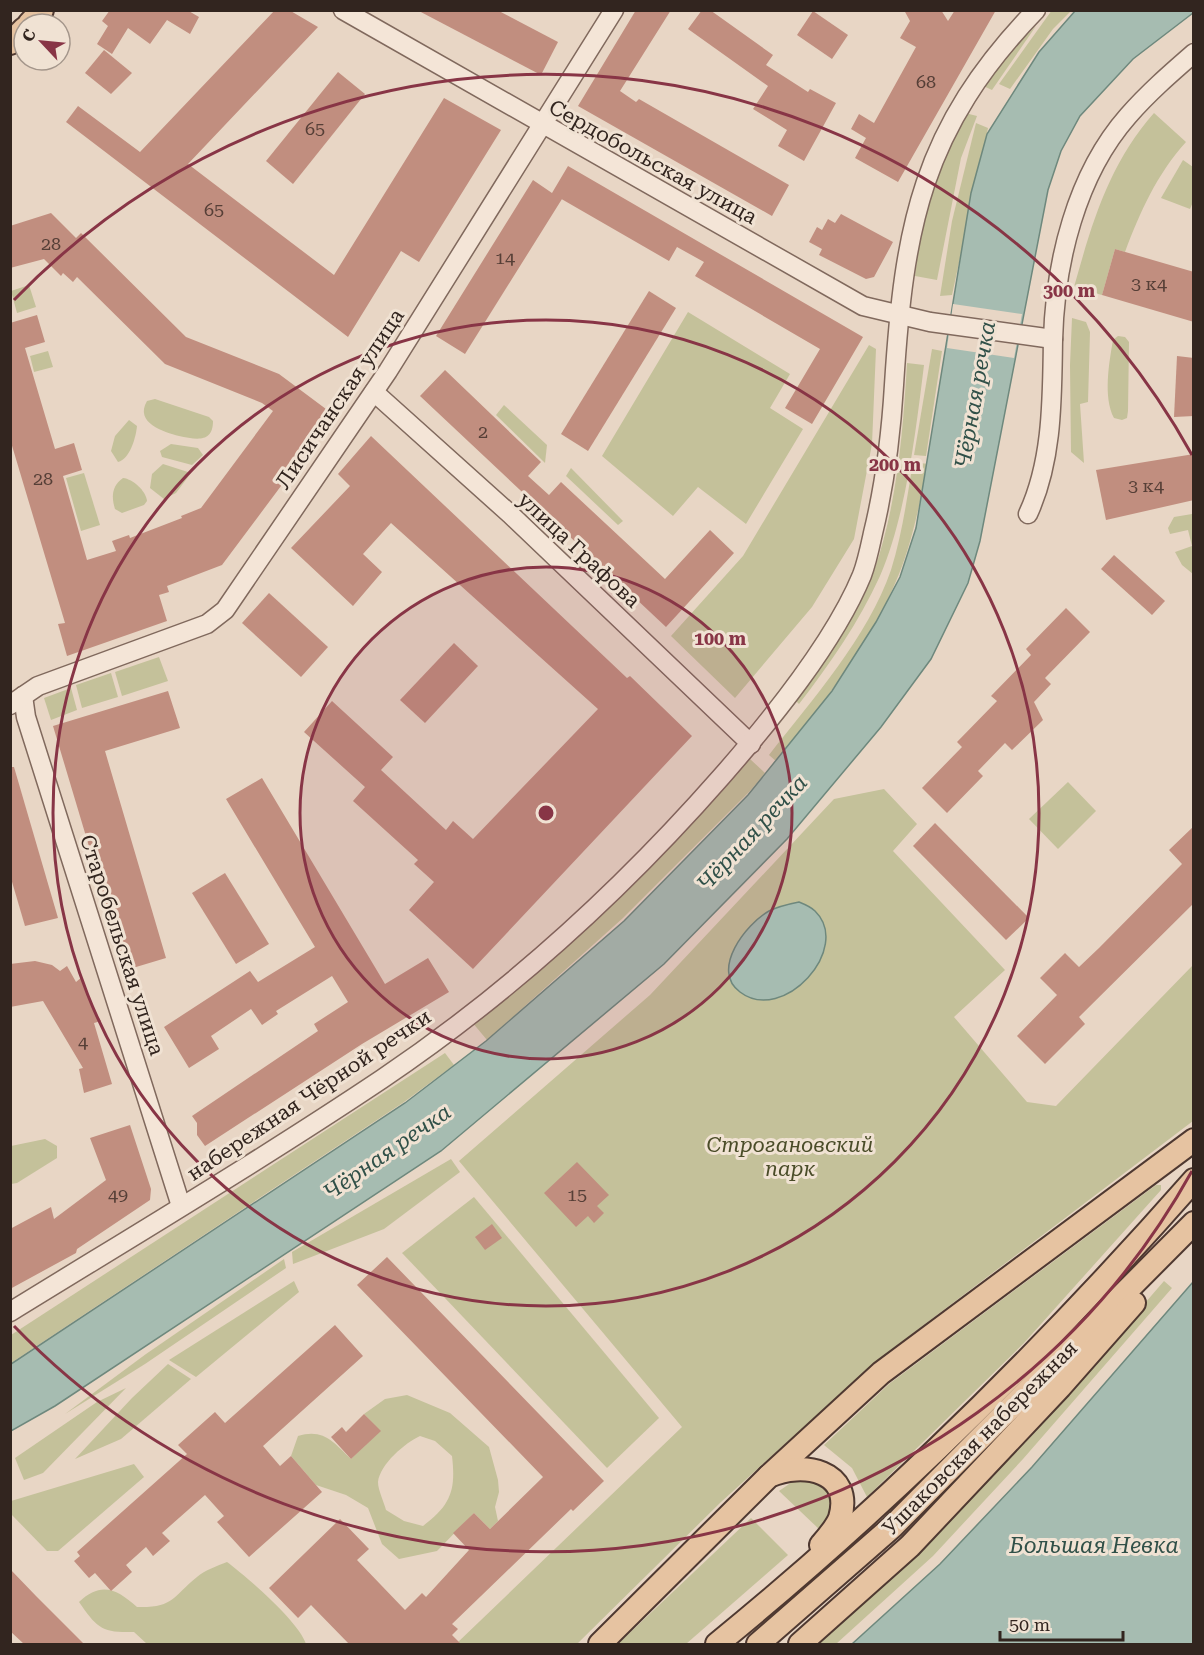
<svg xmlns="http://www.w3.org/2000/svg" width="1204" height="1655" font-family="'Roboto Serif',serif">
<style>
.green{fill:#c4c19a;fill-rule:evenodd}
.water{fill:#a6bcb1;stroke:#6e887d;stroke-width:1.5}
.pier{fill:#e8d6c5}
.building{fill:#c18e7f}
.lines{fill:none;stroke-linecap:round;stroke-linejoin:round}
.minor-casing{stroke:#80695d;stroke-width:21}
.major-casing{stroke:#4f3931;stroke-width:26}
.minor{stroke:#f4e5d7;stroke-width:18}
.major{stroke:#e6c3a1;stroke-width:22}
.ring{fill:none;stroke:#883546;stroke-width:3}
.labels{text-anchor:middle;dominant-baseline:central;stroke-width:6;stroke-linejoin:round;paint-order:stroke}
.number-label{font-size:18px;fill:#563f37}
.street-label{font-size:21px;fill:#32251f;stroke:#f0e2d3}
.park-label{font-size:21px;font-style:italic;fill:#4a4c28;stroke:#f0e2d3}
.water-label{font-size:22px;font-style:italic;fill:#305048;stroke:#f0e2d3}
.centre{fill:#883546;stroke:#f0e2d3;stroke-width:3}
.ring-label{font-size:18px;text-anchor:middle;font-weight:bold;fill:#883546;stroke:#f0e2d3;stroke-width:6;stroke-linejoin:round;paint-order:stroke}
</style>
<rect width="100%" height="100%" fill="#e8d6c5"/>
<g class="green">
<polygon points="1052,10 1071,11 1053,29 1010,89 999,84"/>
<polygon points="1036,26 992,90 979,84 999,61"/>
<polygon points="961,112 977,116 961,158 937,280 915,276 920,236 932,184"/>
<path d="M1154 113 1186 142C1157 174 1140 212 1125 252L1115 249 1102 295 1074 287C1092 223 1109 164 1154 113Z"/>
<polygon points="976,123 988,128 952,295 940,296 952,221"/>
<polygon points="1183,160 1193,167 1193,202 1190,209 1161,198"/>
<polygon points="29,285 36,307 17,313 11,291"/>
<polygon points="688,312 790,374 770,408 803,429 746,524 698,487 673,516 602,456"/>
<polygon points="1072,318 1086,322 1090,332 1088,402 1080,404 1084,463 1071,452 1070,365"/>
<path d="M1118 336 1125 337 1129 342 1128 411 1127 418 1122 420 1114 418C1103 397 1109 363 1113 340Z"/>
<polygon points="869,345 876,349 872,444 854,539 812,607 735,698 671,636 743,556"/>
<polygon points="932,349 942,351 926,456 914,455"/>
<polygon points="48,351 53,367 34,372 30,356"/>
<path d="M907 363 924 365C916 430 906 516 880 576 859 622 830 664 799 704L796 701C823 660 858 618 874 571 897 505 903 433 907 363Z"/>
<path d="M155 399 209 417 213 421C213 444 195 439 179 436 164 432 134 423 147 401Z"/>
<polygon points="504,405 547,445 545,463 496,415"/>
<path d="M129 420 137 426C136 437 130 459 118 462L111 451 115 436Z"/>
<polygon points="171,444 198,448 203,455 192,465 162,457 160,451"/>
<path d="M913 462 928 464C920 501 913 539 899 574 871 644 822 704 777 762L769 755C812 700 868 637 891 570 902 535 907 498 913 462Z"/>
<polygon points="163,464 191,473 176,493 164,499 150,488 152,474"/>
<polygon points="571,468 623,521 618,525 566,476"/>
<polygon points="84,473 100,525 81,531 66,478"/>
<path d="M123 478C133 479 146 491 147 501L144 505 122 513 115 509C111 496 112 486 123 478Z"/>
<polygon points="1192,514 1194,520 1193,574 1182,565 1175,552 1192,546 1188,530 1170,534 1168,528 1174,517"/>
<polygon points="159,657 168,681 122,696 115,672"/>
<polygon points="111,673 118,697 82,708 76,685"/>
<polygon points="71,688 77,710 51,720 44,698"/>
<polygon points="750,759 765,773 750,791 623,918 487,1040 472,1022 611,905"/>
<polygon points="1068,782 1096,811 1058,849 1029,819"/>
<polygon points="884,789 917,824 893,851 1005,970 954,1017 1027,1102 1056,1106 1193,965 1193,1121 875,1362 721,1502 577,1644 456,1644 682,1427 459,1161 650,995 834,799"/>
<polygon points="445,1053 454,1065 404,1102 11,1363 11,1335"/>
<polygon points="45,1139 57,1146 57,1158 17,1183 11,1184 11,1146"/>
<polygon points="451,1159 460,1172 384,1229 293,1264 292,1252"/>
<polygon points="1156,1185 1161,1185 1161,1190 1024,1343 867,1497 852,1468 824,1445 889,1384"/>
<polygon points="474,1197 659,1418 607,1468 402,1253"/>
<polygon points="284,1259 286,1268 145,1364 65,1414 146,1354"/>
<polygon points="294,1281 299,1292 196,1377 169,1360"/>
<path d="M1164 1281 1172 1288 1023 1459 933 1556 836 1644H818C944 1534 1055 1408 1164 1281Z"/>
<polygon points="168,1364 191,1379 121,1439 75,1459 132,1398"/>
<polygon points="126,1388 43,1473 24,1480 15,1458 97,1402"/>
<path d="M407 1395 450 1413 489 1447 498 1480 499 1492 495 1507 498 1521 490 1529 474 1513 437 1551 399 1559 382 1544 368 1508 346 1495 316 1485 291 1456 298 1436C324 1428 334 1443 351 1459L380 1431 364 1414 385 1399ZM420 1436 435 1441 452 1456C456 1490 451 1505 423 1526L404 1521 386 1510C384 1502 378 1490 378 1482 380 1464 405 1443 420 1436Z"/>
<polygon points="134,1464 144,1477 58,1551 47,1551 11,1514 11,1501"/>
<polygon points="795,1480 821,1482 833,1497 832,1516 820,1530 779,1491"/>
<polygon points="751,1518 788,1555 686,1644 618,1644"/>
<path d="M227 1562C247 1577 299 1622 306 1644H147L134 1632C102 1633 97 1628 79 1602 101 1581 117 1589 137 1607 174 1608 172 1597 197 1577 205 1570 217 1566 227 1562Z"/>
</g>
<g class="water">
<polygon points="1075,11 1193,11 1193,13 1133,59 1080,116 1061,151 1048,190 980,541 968,583 931,659 881,727 787,839 664,964 441,1151 55,1406 11,1431 11,1364 405,1103 486,1041 624,921 748,795 832,691 876,622 900,577 916,528 971,193 987,134 1039,52"/>
<path d="M799 902C804 904 811 907 815 911 853 948 783 1025 740 992 710 970 746 924 769 911 779 906 789 904 799 902Z"/>
<polygon points="1193,1282 1193,1644 852,1644 940,1564 1032,1467"/>
</g>
<polygon class="pier" points="953,304 1022,314 1014,358 947,348"/>
<g class="building">
<polygon points="110,10 187,10 199,17 190,34 167,20 150,44 128,28 112,54 97,44 108,26 102,21"/>
<polygon points="275,10 289,10 318,27 188,164 334,275 444,98 501,130 419,262 401,251 348,337 66,122 78,106 140,152"/>
<polygon points="417,10 497,10 558,42 541,75"/>
<polygon points="636,10 671,10 620,91 636,102 639,99 789,185 772,216 578,106"/>
<polygon points="702,10 710,10 773,55 766,65 808,92 810,89 836,103 804,161 778,146 787,130 753,109 768,86 688,29"/>
<polygon points="904,10 941,10 948,21 955,10 996,10 898,182 855,158 866,138 851,129 859,114 874,123 916,47 900,38 910,21"/>
<polygon points="813,11 848,35 832,59 797,35"/>
<polygon points="104,50 132,73 111,94 85,73"/>
<polygon points="338,72 365,94 293,184 266,161"/>
<polygon points="568,166 863,337 812,424 785,408 820,349 695,276 704,262 677,247 669,261 558,197 562,199 465,354 436,336 533,180 552,193"/>
<polygon points="51,213 76,238 81,233 186,337 279,374 334,415 222,565 167,586 169,592 159,595 167,621 67,656 58,624 65,623 10,439 10,323 37,315 45,342 25,348 55,449 74,443 82,470 63,476 87,560 116,551 112,541 129,535 130,538 182,518 181,516 201,508 273,411 262,403 165,364 77,277 73,282 63,273 61,276 44,259 10,268 10,226"/>
<polygon points="841,214 893,242 874,277 866,279 819,255 822,249 809,242 817,227 822,230 828,219 835,223"/>
<polygon points="1115,249 1194,272 1194,322 1102,295"/>
<polygon points="649,291 676,308 588,451 561,434"/>
<polygon points="1177,356 1194,358 1194,416 1174,417"/>
<polygon points="445,370 541,462 528,476 549,495 561,482 665,579 710,530 734,553 666,627 420,396"/>
<polygon points="371,436 627,678 630,676 692,736 473,969 409,910 434,882 414,864 418,860 353,801 365,787 304,732 332,701 393,757 381,770 446,830 453,821 473,839 598,709 391,523 363,554 382,572 353,606 291,548 350,486 338,474"/>
<polygon points="1194,454 1194,500 1106,520 1096,470"/>
<polygon points="1114,555 1165,601 1152,615 1101,569"/>
<polygon points="269,593 328,647 301,677 242,623"/>
<polygon points="1066,608 1090,632 1045,678 1051,684 1034,702 1043,720 1012,750 1005,743 978,771 983,776 947,813 922,788 962,747 957,742 997,701 991,696 1031,655 1026,649"/>
<polygon points="454,643 478,666 425,723 400,700"/>
<polygon points="168,691 180,728 105,751 166,958 126,970 53,726"/>
<polygon points="10,767 14,767 58,918 25,926 10,875"/>
<polygon points="262,778 385,984 428,958 449,992 362,1044 205,1146 197,1135 197,1123 192,1116 318,1031 314,1024 348,1002 332,976 276,1011 278,1014 262,1025 251,1009 211,1036 219,1049 189,1068 164,1027 250,971 258,982 315,947 226,799"/>
<polygon points="935,823 1029,918 1006,940 913,846"/>
<polygon points="1194,826 1194,903 1079,1017 1085,1024 1045,1064 1017,1036 1057,995 1040,978 1065,953 1079,967 1099,948 1182,864 1169,850"/>
<polygon points="225,873 269,944 236,964 192,893"/>
<polygon points="35,961 52,965 60,971 67,966 76,982 82,977 91,1005 101,1021 94,1023 112,1084 84,1093 79,1069 83,1068 43,1001 10,1007 10,964"/>
<polygon points="130,1125 151,1189 150,1200 77,1249 76,1253 10,1289 10,1229 51,1207 54,1219 106,1180 90,1138"/>
<polygon points="577,1162 609,1195 597,1206 604,1213 594,1223 588,1216 576,1227 544,1193"/>
<polygon points="492,1224 502,1238 485,1250 475,1237"/>
<polygon points="387,1257 604,1481 573,1511 571,1509 452,1624 458,1629 452,1635 461,1644 349,1644 311,1605 298,1618 269,1588 340,1519 369,1549 357,1560 405,1610 422,1593 426,1597 469,1550 453,1533 474,1513 490,1529 543,1477 357,1285"/>
<polygon points="335,1325 363,1356 263,1446 280,1466 291,1456 322,1492 249,1557 217,1522 224,1516 205,1495 162,1533 170,1541 153,1556 146,1547 126,1565 132,1572 111,1591 95,1573 89,1578 74,1561 80,1556 77,1552 187,1454 178,1445 215,1412 225,1423"/>
<polygon points="364,1414 381,1431 351,1459 331,1437 342,1427 346,1432"/>
<polygon points="10,1569 36,1596 84,1644 24,1644 10,1631"/>
</g>
<g class="lines">
<g class="minor-casing">
<g id="minor">
<polyline points="343,10 863,306 930,322 1053,339"/>
<polyline points="374,392 510,514 751,744"/>
<path d="M1028 514C1053 460 1052 398 1053 340 1055 263 1076 175 1128 116 1148 93 1171 73 1194 53"/>
<polyline points="23,696 26,717 181,1206"/>
<polyline points="10,705 38,686 207,624 225,610 388,371 614,10"/>
<path d="M10 1312C135 1235 261 1160 382 1079 508 994 622 890 722 776 771 720 834 643 862 575 867 562 870 547 873 533 885 484 891 435 894 385 904 227 921 129 1036 10"/>
</g>
</g>
<g class="major-casing">
<g id="major">
<polyline points="29,24 42,10"/>
<polyline points="10,43 24,29"/>
<polyline points="769,1476 881,1373 1194,1140"/>
<path d="M600 1644 769 1476C802 1461 854 1470 840 1518 836 1528 828 1537 821 1545"/>
<path d="M717 1644C889 1504 1047 1347 1194 1180"/>
<polyline points="758,1644 892,1527 1194,1223"/>
<polyline points="800,1644 910,1546 1060,1387 1134,1303"/>
</g>
</g>
<use href="#minor" class="minor"/>
<use href="#major" class="major"/>
</g>
<circle cx="546" cy="813" r="246" fill="#883546" fill-opacity=".12"/>
<g class="ring">
<circle cx="546" cy="813" r="246"/>
<circle cx="546" cy="813" r="493"/>
<path d="M1192 1171A739 739 0 0 1 14 1326M14 300A739 739 0 0 1 1192 455"/>
</g>
<g class="labels">
<g class="number-label">
<text x="926" y="81">68</text>
<text x="315" y="128">65</text>
<text x="214" y="209">65</text>
<text x="51" y="243">28</text>
<text x="505" y="257">14</text>
<text x="1149" y="283">3 к4</text>
<text x="483" y="431">2</text>
<text x="43" y="478">28</text>
<text x="1146" y="485">3 к4</text>
<text x="83" y="1041">4</text>
<text x="118" y="1194">49</text>
<text x="577" y="1194">15</text>
</g>
<g class="street-label">
<text transform="translate(653 162) rotate(29)">Сердобольская улица</text>
<text transform="translate(340 399) rotate(-56)">Лисичанская улица</text>
<text transform="translate(579 550) rotate(43)">улица Графова</text>
<text transform="translate(122 945) rotate(72)">Старобельская улица</text>
<text transform="translate(309 1095) rotate(-34)">набережная Чёрной речки</text>
<text transform="translate(980 1438) rotate(-45)">Ушаковская набережная</text>
</g>
<g class="park-label">
<text x="790" y="1145">Строгановский<tspan x="790" dy="24">парк</tspan></text>
</g>
<g class="water-label">
<text transform="translate(975 395) rotate(-80)">Чёрная речка</text>
<text transform="translate(752 833) rotate(-47)">Чёрная речка</text>
<text transform="translate(387 1152) rotate(-35)">Чёрная речка</text>
<text x="1094" y="1545">Большая Невка</text>
</g>
</g>
<circle cx="546" cy="813" r="9" class="centre"/>
<g class="ring-label">
<text x="1069" y="297">300 m</text>
<text x="895" y="471">200 m</text>
<text x="720" y="645">100 m</text>
</g>
<rect width="1204" height="1655" fill="none" stroke="#32251f" stroke-width="24"/>
<g transform="translate(42 42) rotate(296)"><circle r="28" fill="#f0e2d3" stroke="#a4968b" stroke-width="1.5"/>
<path d="M0-4.5L10 22L0 15L-10 22Z" fill="#883546"/>
<text y="-9" font-size="16" font-weight="bold" text-anchor="middle" fill="#32251f">С</text>
</g>
<path d="M1000 1631v9h123v-9" fill="none" stroke="#32251f" stroke-width="3"/>
<text x="1009" y="1631" font-size="18" fill="#32251f" stroke="#f0e2d3" stroke-width="4.5" paint-order="stroke">50 m</text>
</svg>
